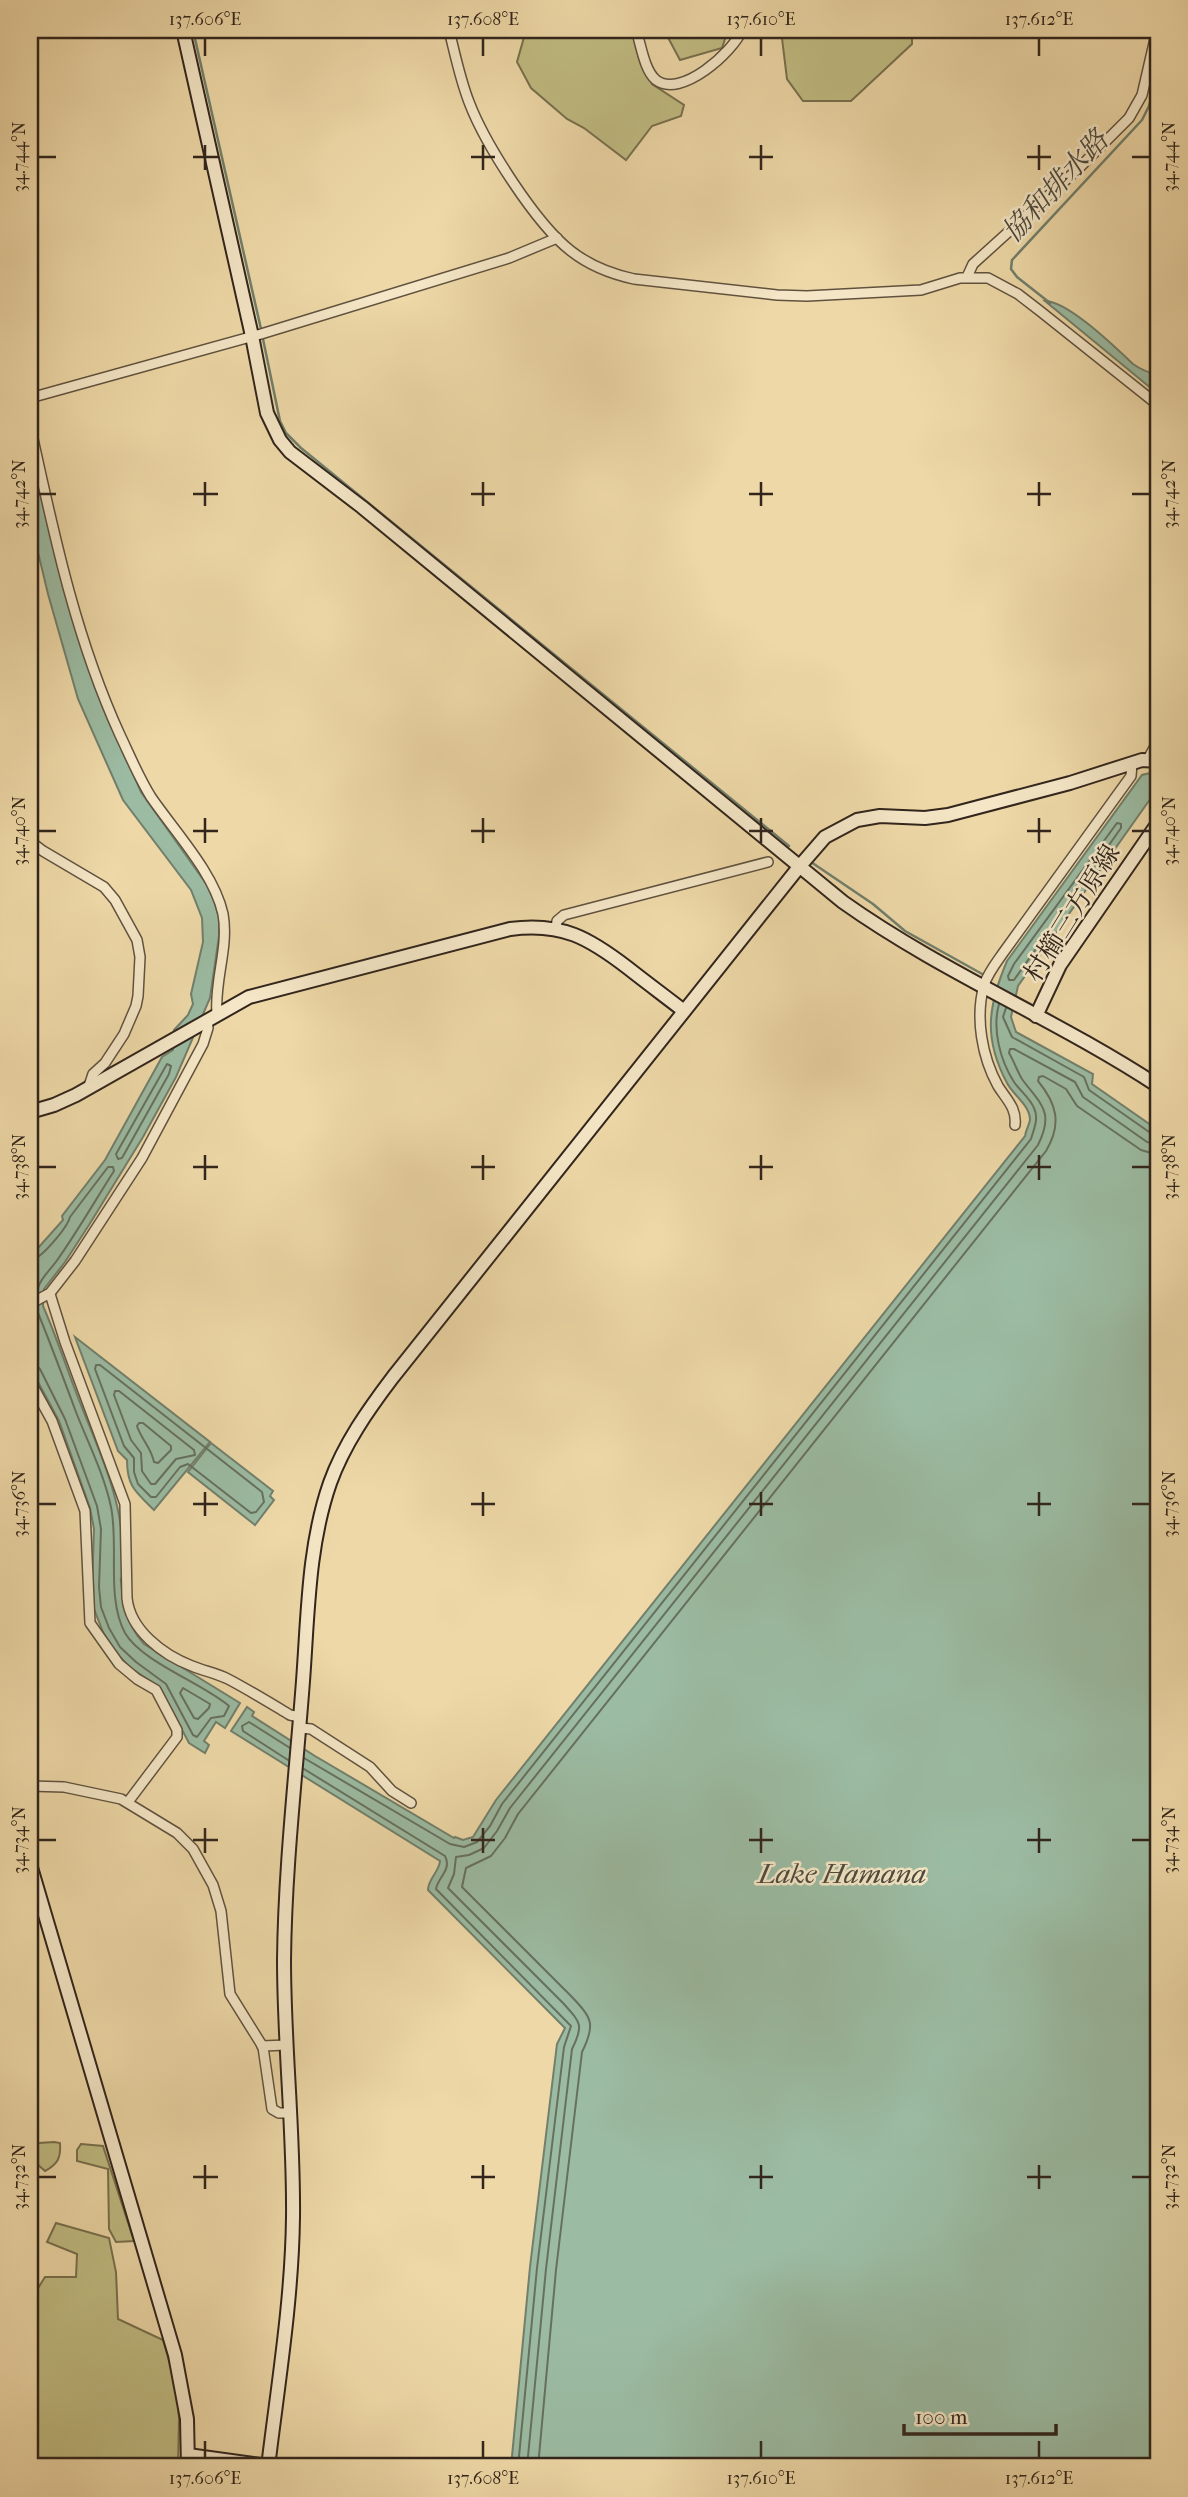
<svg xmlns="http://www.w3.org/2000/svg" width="1188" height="2497" font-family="'IM FELL French Canon','Noto Serif JP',serif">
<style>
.green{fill:#c0bc82;stroke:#78704f;stroke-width:2}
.water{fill:#9bbba2;stroke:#717f6c;stroke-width:2}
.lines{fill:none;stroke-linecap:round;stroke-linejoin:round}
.shore{stroke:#66705f;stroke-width:2}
.stream{stroke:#717f6c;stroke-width:2.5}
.street-casing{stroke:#60523f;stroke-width:12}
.secondary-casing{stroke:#31251c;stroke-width:16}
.street{stroke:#f4e6c6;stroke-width:9}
.secondary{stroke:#f4e6c6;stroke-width:12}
.ticks{fill:none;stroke:#31251c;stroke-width:2.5}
.labels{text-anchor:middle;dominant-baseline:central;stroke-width:5;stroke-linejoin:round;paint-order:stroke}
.street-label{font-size:26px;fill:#31251c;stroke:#f4e6c6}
.water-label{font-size:28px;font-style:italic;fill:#4c4a3e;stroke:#f4e6c6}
.neatline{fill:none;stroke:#31251c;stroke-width:2.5}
.ticks-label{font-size:18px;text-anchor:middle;fill:#31251c}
</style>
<rect width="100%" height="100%" fill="#eed8a7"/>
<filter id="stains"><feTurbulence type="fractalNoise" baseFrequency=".00286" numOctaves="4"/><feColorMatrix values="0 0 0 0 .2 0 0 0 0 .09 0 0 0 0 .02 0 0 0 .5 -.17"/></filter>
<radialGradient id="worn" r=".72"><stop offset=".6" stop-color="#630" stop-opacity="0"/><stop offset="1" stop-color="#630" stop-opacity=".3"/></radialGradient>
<g class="green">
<polygon points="526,30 635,30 641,55 652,84 684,105 681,116 652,126 626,160 584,128 567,119 531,88 517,62"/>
<polygon points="664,30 728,30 722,48 680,60"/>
<polygon points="781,30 912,30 912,44 851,101 803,101 787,79"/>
<path d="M54 2142 60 2143C61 2158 58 2164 45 2171L37 2164 30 2162V2155L39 2143Z"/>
<polygon points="81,2144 103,2146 134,2241 116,2242 109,2229 108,2169 77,2161 77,2150"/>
<polygon points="56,2223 109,2238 116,2272 118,2319 163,2340 176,2385 179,2418 178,2467 30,2467 30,2301 45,2277 76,2277 77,2254 47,2242"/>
</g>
<g class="water">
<path d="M1045 301C1068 301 1116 348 1133 364 1140 369 1150 373 1158 375V394Z"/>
<path d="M30 449 62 582 96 690 141 792 207 885 215 903 219 918V936L210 998 176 1077 143 1137 89 1225 65 1262 44 1289 43 1306C58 1340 69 1376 83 1410 101 1455 121 1499 123 1548 124 1586 116 1612 144 1644L240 1703 225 1728 216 1722 204 1741 209 1745 205 1753 189 1743 160 1688 131 1668 114 1651 103 1632 94 1609 92 1587 94 1529 90 1508 59 1421 30 1367V1257L63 1220 62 1216 105 1160 162 1057 173 1050 174 1030 188 1015 193 1004 191 994 203 942 202 918 191 890 123 800 78 699 48 594 30 519Z"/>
<path d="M1156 769H1158V788L1018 986 1011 1017 1016 1032 1093 1074 1092 1084 1158 1130V2467H511L530 2267 557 2044 565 2028 428 1890C428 1879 439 1872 440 1861L231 1731 247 1707 254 1712 252 1716 315 1756 454 1838 455 1837 463 1840 473 1837 496 1800 1025 1136C1026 1130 1029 1125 1030 1120 1030 1105 1013 1095 1007 1083 983 1038 988 1006 1007 961L1142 775 1154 772Z"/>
<path d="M75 1337 210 1442 154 1510C136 1492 127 1487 127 1460L118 1451Z"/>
<polygon points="211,1443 273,1491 270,1496 274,1500 255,1525 188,1472"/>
</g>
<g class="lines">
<g class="shore">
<polygon points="1117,823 1121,824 1121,828 1014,980 1009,980 1008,976 1014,964"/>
<polyline points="1006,1008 1003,1017 1012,1037 1084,1077 1089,1090 1152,1134 1158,1135"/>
<polygon points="167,1064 171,1066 169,1074 122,1158 118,1159 116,1154"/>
<path d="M30 1261C41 1259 67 1228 70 1217L108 1167H113L114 1171C96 1199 79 1229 60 1256 53 1268 38 1279 37 1293"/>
<path d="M30 1364 36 1365 40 1369 65 1419 97 1506 101 1529 99 1587 101 1607 109 1628 120 1647 136 1662 166 1684 193 1735 197 1737 211 1718 224 1716 229 1706C202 1683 142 1662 125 1633 106 1598 119 1546 111 1507 104 1474 88 1443 76 1412 63 1377 50 1342 36 1308"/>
<polygon points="96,1365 100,1365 262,1492 264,1502 256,1512 251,1513 188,1464 180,1467 156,1497 151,1497 138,1484 134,1472 134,1458 124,1446 95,1369"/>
<polygon points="115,1391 119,1391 194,1450 195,1455 176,1459 155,1484 151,1484 142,1471 141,1453 131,1440 114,1395"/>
<path d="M139 1423H143L171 1446V1450L158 1463 154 1462C151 1447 141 1439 137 1426Z"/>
<polygon points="183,1688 210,1704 209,1708 198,1719 194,1718 180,1693"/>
<path d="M304 1758 450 1844 464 1847 477 1842 490 1826 502 1804 1031 1139C1034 1129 1039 1118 1034 1108 1030 1098 1020 1091 1014 1082 1000 1060 992 1029 999 1004"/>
<polyline points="288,1760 243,1731 242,1726 249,1722 290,1748"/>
<path d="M304 1769 445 1856C452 1870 438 1877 436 1889L571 2026 564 2047 537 2268 518 2467"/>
<path d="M527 2467 546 2269 572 2049C584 2025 581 2023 563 2003L448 1888 454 1874 456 1857 469 1855 484 1848 497 1831 510 1808 1038 1145C1055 1111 1040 1104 1022 1079 1017 1071 1014 1061 1009 1053L1010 1049H1014L1075 1082 1083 1097 1147 1142 1158 1144"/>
<path d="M538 2467 556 2270 582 2052C596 2024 592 2018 571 1996L462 1887 466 1868 491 1856 505 1838 518 1814 1046 1151C1062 1124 1057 1104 1038 1081L1039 1077 1043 1076 1066 1089 1077 1106 1141 1150 1158 1155"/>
</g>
<g class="stream">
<polyline points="193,30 261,329"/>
<polyline points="1050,303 1017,277 1011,269 1012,260 1142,120 1149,106 1158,74"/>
<polyline points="263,339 280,421 286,433 301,448 789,846"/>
<polyline points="811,862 873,904 905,931 984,975"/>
<polyline points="121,1579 123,1597"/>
</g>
<g class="street-casing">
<g id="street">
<path d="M449 30C455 54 460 79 469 102 485 144 536 224 571 251 590 266 611 274 634 279L777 295 807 296 921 290 960 278H988L1018 294 1040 311 1158 405"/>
<path d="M636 30C641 44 644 70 656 80 681 99 733 52 742 30"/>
<polyline points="967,277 973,264 1079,168 1129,118 1142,95 1157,30"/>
<polyline points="30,398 261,334 509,258 557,238"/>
<path d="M30 425C53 530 75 637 120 735 130 756 139 778 151 797 175 832 214 873 223 914 229 948 214 981 217 1014"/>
<polyline points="1148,759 1158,741"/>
<polyline points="30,841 43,851 104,887 115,900 137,940 140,957 138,996 136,1006 124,1034 105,1063 93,1074 88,1089"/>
<polyline points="556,928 557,921 564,915 768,862"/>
<path d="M1015 1125C1017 1108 1006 1099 998 1086 982 1057 975 1018 984 985 988 973 996 963 1003 953L1131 776 1132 764"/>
<path d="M50 1294 65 1342 125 1504 127 1598C130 1630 163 1655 192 1666 204 1671 216 1673 228 1679 249 1690 270 1703 290 1715L300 1717"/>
<polyline points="30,1304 50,1293 75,1261 142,1158 203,1044 208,1028 207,1020"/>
<polyline points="30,1381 52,1421 85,1511 90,1623 119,1664 137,1679 156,1690 177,1730 177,1737 128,1802"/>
<polyline points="300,1728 311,1729 370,1767 392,1791 411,1803"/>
<polyline points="30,1786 64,1787 121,1799 177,1833 193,1849 213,1885 221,1911 230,1994 263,2047 272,2109 279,2113 290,2113"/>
<polyline points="262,2046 287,2045"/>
</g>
</g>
<g class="secondary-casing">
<g id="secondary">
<path d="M183 30 252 336 267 413 280 440 290 452 362 507 843 902C943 973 1056 1019 1158 1086"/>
<polyline points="1036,1016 1060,965 1158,823"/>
<path d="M30 1112 54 1105 76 1095 249 997 510 929C562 922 589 938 628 968 647 983 666 997 684 1011"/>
<polyline points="30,1864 175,2355 187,2419 188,2467"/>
<polyline points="188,2455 269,2466"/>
<path d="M268 2467C278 2384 292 2301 293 2217 294 2131 284 2046 284 1960 285 1867 296 1774 303 1681 308 1615 308 1546 330 1483 344 1444 368 1410 393 1377L799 867 825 837 857 820 880 816 925 818 948 815 1070 783 1142 760 1158 761"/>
</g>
</g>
<use href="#street" class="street"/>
<use href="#secondary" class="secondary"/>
</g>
<path class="ticks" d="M205 38V56M483 38V56M761 38V56M1039 38V56M205 145V170M483 145V170M761 145V170M1039 145V170M38 157H56M193 157H218M471 157H495M749 157H773M1027 157H1051M1132 157H1150M205 482V506M483 482V506M761 482V506M1039 482V506M38 494H56M193 494H218M471 494H495M749 494H773M1027 494H1051M1132 494H1150M205 818V843M483 818V843M761 818V843M1039 818V843M38 831H56M193 831H218M471 831H495M749 831H773M1027 831H1051M1132 831H1150M205 1155V1180M483 1155V1180M761 1155V1180M1039 1155V1180M38 1167H56M193 1167H218M471 1167H495M749 1167H773M1027 1167H1051M1132 1167H1150M205 1492V1516M483 1492V1516M761 1492V1516M1039 1492V1516M38 1504H56M193 1504H218M471 1504H495M749 1504H773M1027 1504H1051M1132 1504H1150M205 1828V1853M483 1828V1853M761 1828V1853M1039 1828V1853M38 1840H56M193 1840H218M471 1840H495M749 1840H773M1027 1840H1051M1132 1840H1150M205 2165V2189M483 2165V2189M761 2165V2189M1039 2165V2189M38 2177H56M193 2177H218M471 2177H495M749 2177H773M1027 2177H1051M1132 2177H1150M205 2441V2458M483 2441V2458M761 2441V2458M1039 2441V2458"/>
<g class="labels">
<g class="street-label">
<text transform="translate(1072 913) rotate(-58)">村櫛三方原線</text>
</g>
<g class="water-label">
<text transform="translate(1055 186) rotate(-47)">協和排水路</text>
<text x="842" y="1873">Lake Hamana</text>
</g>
</g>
<rect width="1188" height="2497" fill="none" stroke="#eed8a7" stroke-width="77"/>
<path d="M904 2424v10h152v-10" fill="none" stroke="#31251c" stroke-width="3.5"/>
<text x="915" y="2424" font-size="21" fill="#31251c" stroke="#f4e6c6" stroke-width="5" paint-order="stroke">100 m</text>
<rect x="38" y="38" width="1112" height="2420" class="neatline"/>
<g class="ticks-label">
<text x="205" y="25">137.606°E</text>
<text x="483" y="25">137.608°E</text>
<text x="761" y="25">137.610°E</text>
<text x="1039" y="25">137.612°E</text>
<text transform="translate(19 157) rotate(-90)" y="6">34.744°N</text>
<text transform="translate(1169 157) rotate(-90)" y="6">34.744°N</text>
<text transform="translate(19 494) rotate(-90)" y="6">34.742°N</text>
<text transform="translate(1169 494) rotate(-90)" y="6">34.742°N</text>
<text transform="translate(19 831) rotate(-90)" y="6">34.740°N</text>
<text transform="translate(1169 831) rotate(-90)" y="6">34.740°N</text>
<text transform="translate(19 1167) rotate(-90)" y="6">34.738°N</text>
<text transform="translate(1169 1167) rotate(-90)" y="6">34.738°N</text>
<text transform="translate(19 1504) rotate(-90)" y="6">34.736°N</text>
<text transform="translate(1169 1504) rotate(-90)" y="6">34.736°N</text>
<text transform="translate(19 1840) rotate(-90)" y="6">34.734°N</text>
<text transform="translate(1169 1840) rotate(-90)" y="6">34.734°N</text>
<text transform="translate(19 2177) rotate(-90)" y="6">34.732°N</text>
<text transform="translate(1169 2177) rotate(-90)" y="6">34.732°N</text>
<text x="205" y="2484">137.606°E</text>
<text x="483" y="2484">137.608°E</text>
<text x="761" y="2484">137.610°E</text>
<text x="1039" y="2484">137.612°E</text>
</g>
<rect width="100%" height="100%" filter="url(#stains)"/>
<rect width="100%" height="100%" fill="url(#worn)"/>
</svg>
